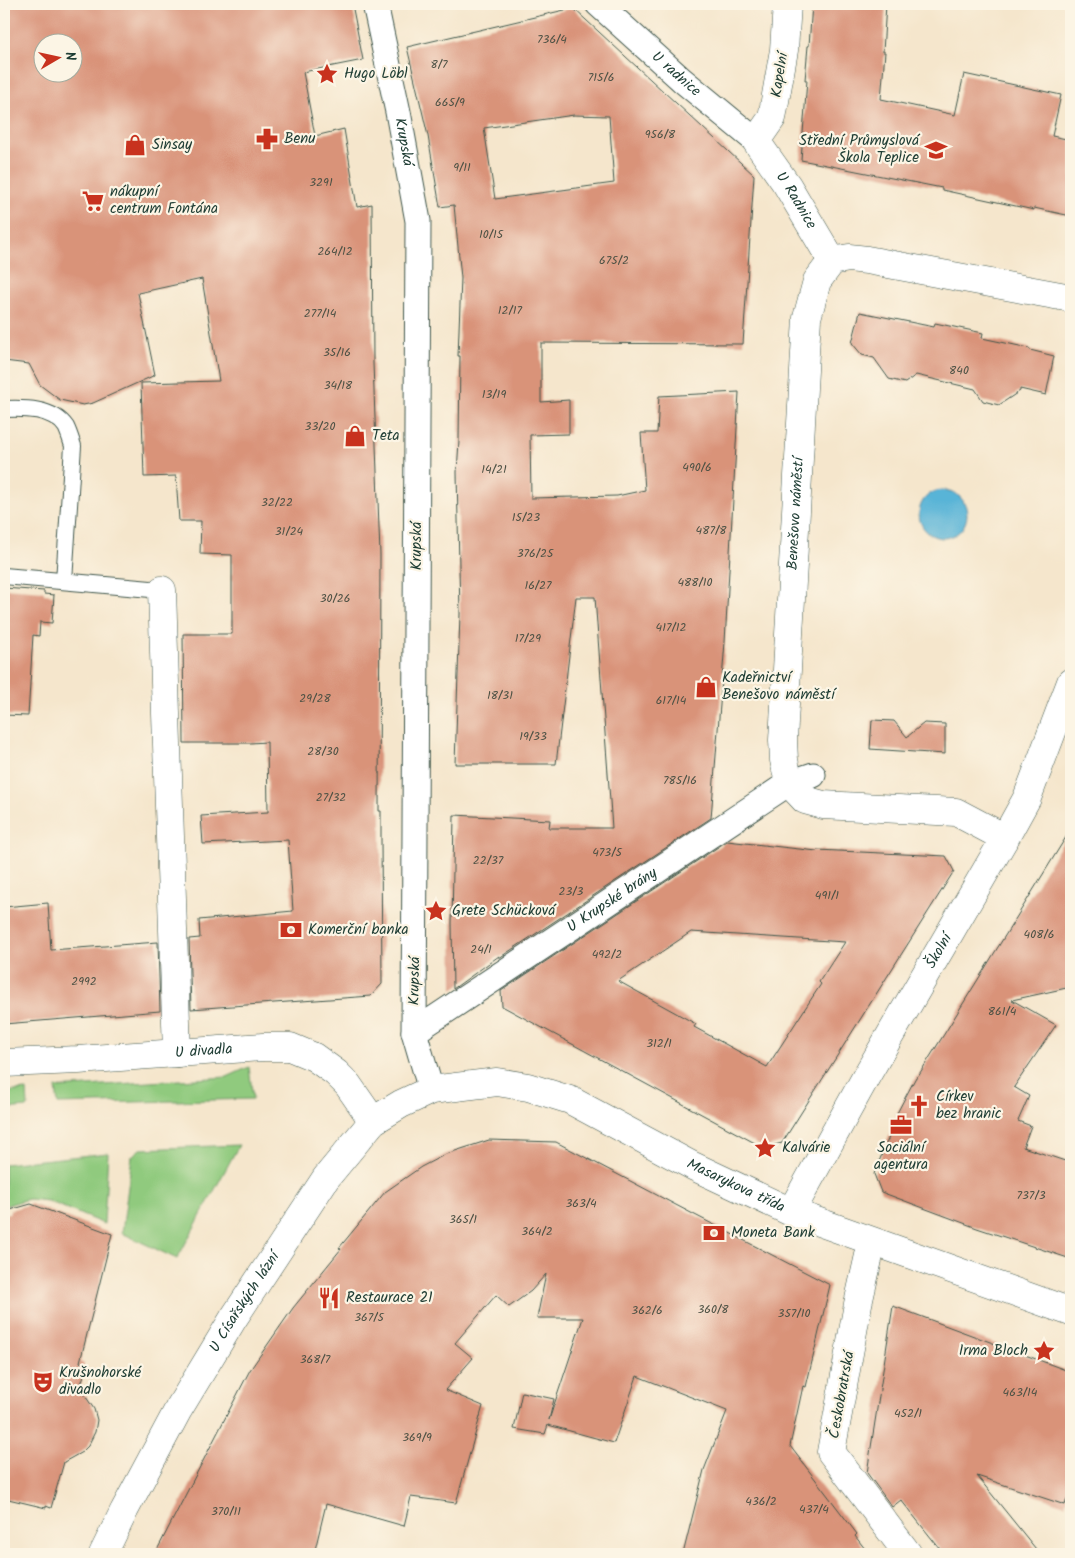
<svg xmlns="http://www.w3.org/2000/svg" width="1075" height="1558" font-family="Kalam,sans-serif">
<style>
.green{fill:#90ca7e;stroke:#588459}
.water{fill:#59b4d7;stroke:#3c7886}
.building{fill:#d99379;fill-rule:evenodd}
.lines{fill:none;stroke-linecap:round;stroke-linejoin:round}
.service-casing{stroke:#3f564b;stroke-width:18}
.pedestrian-casing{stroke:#3f564b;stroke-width:27}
.minor-casing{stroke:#3f564b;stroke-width:29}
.service{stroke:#fff;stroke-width:16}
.pedestrian{stroke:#fff;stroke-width:25}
.minor{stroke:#fff;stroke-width:28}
.labels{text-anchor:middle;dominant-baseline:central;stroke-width:4.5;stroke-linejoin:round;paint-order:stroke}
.number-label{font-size:12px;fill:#4e5245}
.poi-label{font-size:15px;fill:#1f3d34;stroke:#fcf5e5;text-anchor:start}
.street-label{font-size:15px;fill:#1f3d34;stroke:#fcf5e5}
</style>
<rect width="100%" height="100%" fill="#fcf5e5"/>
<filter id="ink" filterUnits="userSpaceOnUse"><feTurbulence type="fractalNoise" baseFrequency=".02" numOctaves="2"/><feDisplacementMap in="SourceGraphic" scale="10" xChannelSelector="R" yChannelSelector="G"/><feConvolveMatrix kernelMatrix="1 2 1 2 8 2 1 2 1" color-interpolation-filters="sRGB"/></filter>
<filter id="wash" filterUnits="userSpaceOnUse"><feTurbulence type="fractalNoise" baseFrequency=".0096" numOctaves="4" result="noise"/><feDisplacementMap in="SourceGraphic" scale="20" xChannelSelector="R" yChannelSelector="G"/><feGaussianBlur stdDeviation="1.12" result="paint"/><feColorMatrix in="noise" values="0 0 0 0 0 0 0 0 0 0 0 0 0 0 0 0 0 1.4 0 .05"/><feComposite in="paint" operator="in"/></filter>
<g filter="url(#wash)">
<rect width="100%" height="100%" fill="#f5e6cc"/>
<g class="green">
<polygon points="249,1067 253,1099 58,1104 56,1088 227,1077"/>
<polygon points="27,1090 28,1107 4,1109 4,1092"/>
<polygon points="239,1145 177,1259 122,1233 132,1156 140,1149"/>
<polygon points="108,1153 104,1224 48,1201 28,1199 4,1206 4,1164"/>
</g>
<circle class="water" cx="943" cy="514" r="24"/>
<g id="blocks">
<g class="building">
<path d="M4 4H352L363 60 303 72 315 136 344 129 357 207 372 204 373 363 380 555 379 811H381V838L382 984 371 996 191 1009 189 939 200 938 199 920 293 911 288 840 203 844 201 816 268 812 267 742 250 743H184L183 634H232V555L200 554 201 521H179L176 476 144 477 141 383 219 381 202 279 138 293 155 375 93 403 83 405 60 400 40 385 29 364 4 361ZM42 42H72V72H42Z"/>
<polygon points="812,4 886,4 883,52 885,52 881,99 955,115 964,74 1061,95 1052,136 1071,140 1071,216 1034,208 1034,210 942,190 942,188 801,160 807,80 805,80 808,46 809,46"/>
<path d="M573 8 754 175 743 344 541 343V402L569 400V434L530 435 531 498 617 496 645 490 641 433H657L659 396 739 392 725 642 711 818 499 958V956L453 989 452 923 454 815 550 820 549 828H612L595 597H576L556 764H455L460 614 457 472 459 441 460 356H458L461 278 454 205 440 207 428 136 407 47ZM574 115 609 116 614 183 495 199 484 128Z"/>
<polygon points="860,312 934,327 935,323 983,333 982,338 1029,348 1030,350 1054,356 1046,395 1020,389 1020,391 999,405 983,401 975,389 916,375 905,383 889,379 874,358 862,355 852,343"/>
<polygon points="4,588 44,591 44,594 54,595 52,623 40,622 39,636 33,635 28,716 4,715"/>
<polygon points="872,720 894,721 907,737 924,723 945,724 945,754 870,749"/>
<polygon points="1071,829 1071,987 1012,1000 1056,1025 1014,1087 1029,1096 1018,1121 1031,1126 1023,1147 1071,1163 1071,1259 977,1228 881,1192 874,1174 897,1117 896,1115 916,1077 918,1076 948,1028"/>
<path d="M727 841 817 851V850L946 856 954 871 782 1143 764 1148 502 1006 501 991ZM691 932 845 942 819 982 821 984 767 1067 694 1027 696 1024 618 981Z"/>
<polygon points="48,903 51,950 158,942 160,1011 4,1024 4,907"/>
<polygon points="489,1140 556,1142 693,1214 830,1285 806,1387 803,1386 790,1446 857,1534 855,1536 869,1554 683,1554 704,1470 727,1411 637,1376 614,1443 548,1425 545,1434 514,1429 522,1392 554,1399 549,1420 583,1318 537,1318 546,1274 531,1291 509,1307 496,1295 455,1343 473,1358 445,1390 483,1406 456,1503 411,1497 404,1526 326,1504 314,1554 155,1554 250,1370 293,1308 341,1249 339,1248 385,1192 421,1167 446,1154"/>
<polygon points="31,1204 112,1234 80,1362 84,1364 81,1374 84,1375 80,1388 94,1409 97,1420 95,1432 88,1446 82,1452 64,1462 51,1508 46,1506 46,1508 4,1498 4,1214 10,1213 10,1210"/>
<polygon points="893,1306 1071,1372 1071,1487 1065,1505 977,1476 1040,1554 944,1554 901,1500 892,1507 867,1473"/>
</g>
</g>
</g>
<g filter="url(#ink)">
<use href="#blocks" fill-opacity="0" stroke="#3f564b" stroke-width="1"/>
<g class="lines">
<g class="service-casing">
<g id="service">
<path d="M4 409C24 408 53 408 66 427 69 433 71 440 73 446L64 581"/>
<polyline points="4,576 162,590"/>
</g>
</g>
<g class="pedestrian-casing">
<g id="pedestrian">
<path id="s1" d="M375 4 398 112 418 221 414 1032 431 1090"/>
<path id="s2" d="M598 4 682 80 756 141"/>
<path id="s3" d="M414 1032 789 783 813 775"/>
</g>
</g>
<g class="minor-casing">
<g id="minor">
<path id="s4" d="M787 4 784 50 772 118 756 141 787 185 832 261"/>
<polyline points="162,590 177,1053"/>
<path id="s5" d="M1005 838 956 812 823 805 805 800 789 783 784 760 783 740 807 318 817 281 832 261 849 258 867 260 1071 298"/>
<path id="s6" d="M4 1063 78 1060 263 1047H290L314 1057 336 1073 348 1085 373 1121"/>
<path id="s7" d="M791 1212 867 1075 1005 838 1027 798 1071 682"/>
<polyline points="872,1242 858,1304 831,1452 908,1554"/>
<path id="s8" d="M103 1554 124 1511 178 1410 233 1319 326 1178 373 1121 401 1104 431 1090 497 1082 528 1087 570 1100 693 1166 791 1212 1071 1312"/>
</g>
</g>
<use href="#service" class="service"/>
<use href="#pedestrian" class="pedestrian"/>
<use href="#minor" class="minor"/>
</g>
</g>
<defs>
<g id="sight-bare" transform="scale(1.725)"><path d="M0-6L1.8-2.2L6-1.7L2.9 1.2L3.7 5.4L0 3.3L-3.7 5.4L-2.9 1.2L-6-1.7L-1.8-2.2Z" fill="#c8321e" stroke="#fcf5e5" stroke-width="2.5" paint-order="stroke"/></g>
<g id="pharmacy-bare" transform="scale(1.725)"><path d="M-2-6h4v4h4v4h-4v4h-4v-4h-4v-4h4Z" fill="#c8321e" stroke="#fcf5e5" stroke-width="2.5" paint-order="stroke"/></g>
<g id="shop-bare" transform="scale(1.725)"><path d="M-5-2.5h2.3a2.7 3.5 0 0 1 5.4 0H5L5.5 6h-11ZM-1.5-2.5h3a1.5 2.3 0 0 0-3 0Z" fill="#c8321e" stroke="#fcf5e5" stroke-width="2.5" paint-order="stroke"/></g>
<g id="university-bare" transform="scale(1.725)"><path d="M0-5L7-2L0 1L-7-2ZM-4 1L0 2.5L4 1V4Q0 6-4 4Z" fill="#c8321e" stroke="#fcf5e5" stroke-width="2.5" paint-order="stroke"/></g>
<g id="supermarket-bare" transform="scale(1.725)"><path d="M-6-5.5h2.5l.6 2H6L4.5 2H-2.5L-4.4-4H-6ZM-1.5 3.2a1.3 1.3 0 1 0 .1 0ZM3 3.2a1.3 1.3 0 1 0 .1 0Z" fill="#c8321e" stroke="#fcf5e5" stroke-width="2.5" paint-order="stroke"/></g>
<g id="bank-bare" transform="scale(1.725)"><path d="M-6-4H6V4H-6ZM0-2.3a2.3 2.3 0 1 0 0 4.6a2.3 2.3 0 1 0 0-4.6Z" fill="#c8321e" stroke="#fcf5e5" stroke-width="2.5" paint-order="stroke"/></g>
<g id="church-bare" transform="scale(1.725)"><path d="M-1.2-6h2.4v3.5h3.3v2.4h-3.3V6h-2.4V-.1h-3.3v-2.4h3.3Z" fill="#c8321e" stroke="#fcf5e5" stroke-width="2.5" paint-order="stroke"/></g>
<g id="office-bare" transform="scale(1.725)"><path d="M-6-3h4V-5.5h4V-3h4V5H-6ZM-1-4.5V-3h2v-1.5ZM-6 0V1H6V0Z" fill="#c8321e" stroke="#fcf5e5" stroke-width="2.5" paint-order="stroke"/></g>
<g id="restaurant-bare" transform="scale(1.725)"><path d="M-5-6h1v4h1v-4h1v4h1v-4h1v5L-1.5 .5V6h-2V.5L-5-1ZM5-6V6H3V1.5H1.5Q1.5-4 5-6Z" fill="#c8321e" stroke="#fcf5e5" stroke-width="2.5" paint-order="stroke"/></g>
<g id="theatre-bare" transform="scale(1.725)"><path d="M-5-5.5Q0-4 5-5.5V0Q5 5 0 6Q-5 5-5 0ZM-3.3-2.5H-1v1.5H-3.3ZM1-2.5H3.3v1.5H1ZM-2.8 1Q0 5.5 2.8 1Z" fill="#c8321e" stroke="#fcf5e5" stroke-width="2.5" paint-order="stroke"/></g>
</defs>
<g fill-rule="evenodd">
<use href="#sight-bare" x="327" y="74"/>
<use href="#pharmacy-bare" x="267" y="139"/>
<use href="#shop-bare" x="135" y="145"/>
<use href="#university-bare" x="936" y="150"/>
<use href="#supermarket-bare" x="93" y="201"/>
<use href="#shop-bare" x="355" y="436"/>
<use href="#shop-bare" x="706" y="687"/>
<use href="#sight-bare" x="436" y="911"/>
<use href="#bank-bare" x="291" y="930"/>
<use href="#church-bare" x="919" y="1106"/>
<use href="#office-bare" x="901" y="1125"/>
<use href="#sight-bare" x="765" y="1148"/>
<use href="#bank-bare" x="714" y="1233"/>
<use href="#restaurant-bare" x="329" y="1298"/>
<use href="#sight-bare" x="1044" y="1351"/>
<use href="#theatre-bare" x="43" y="1382"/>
</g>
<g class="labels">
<g class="number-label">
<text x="552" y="39">736/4</text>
<text x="439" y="64">8/7</text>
<text x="601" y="77">715/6</text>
<text x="450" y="102">665/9</text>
<text x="660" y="134">956/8</text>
<text x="462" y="167">9/11</text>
<text x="321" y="182">3291</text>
<text x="491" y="234">10/15</text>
<text x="335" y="251">264/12</text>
<text x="614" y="260">675/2</text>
<text x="510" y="310">12/17</text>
<text x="320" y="313">277/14</text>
<text x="337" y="352">35/16</text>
<text x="959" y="370">840</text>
<text x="338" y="385">34/18</text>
<text x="494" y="394">13/19</text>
<text x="320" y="426">33/20</text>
<text x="697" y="467">490/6</text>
<text x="494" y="469">14/21</text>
<text x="277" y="502">32/22</text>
<text x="526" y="517">15/23</text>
<text x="711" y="530">487/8</text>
<text x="289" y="531">31/24</text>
<text x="535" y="553">376/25</text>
<text x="695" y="582">488/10</text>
<text x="538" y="585">16/27</text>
<text x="335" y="598">30/26</text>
<text x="671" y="627">417/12</text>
<text x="528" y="638">17/29</text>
<text x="500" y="695">18/31</text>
<text x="315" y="698">29/28</text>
<text x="671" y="700">617/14</text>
<text x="533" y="736">19/33</text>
<text x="323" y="751">28/30</text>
<text x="680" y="780">785/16</text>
<text x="331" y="797">27/32</text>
<text x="607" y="852">473/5</text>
<text x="488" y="860">22/37</text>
<text x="571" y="891">23/3</text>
<text x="827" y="895">491/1</text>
<text x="1039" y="934">408/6</text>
<text x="481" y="949">24/1</text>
<text x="607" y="954">492/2</text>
<text x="84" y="981">2992</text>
<text x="1002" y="1011">861/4</text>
<text x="659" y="1043">312/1</text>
<text x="1031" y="1195">737/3</text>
<text x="581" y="1203">363/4</text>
<text x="463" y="1219">365/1</text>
<text x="537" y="1231">364/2</text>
<text x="713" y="1309">360/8</text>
<text x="647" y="1310">362/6</text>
<text x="794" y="1313">357/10</text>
<text x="369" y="1317">367/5</text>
<text x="315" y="1359">368/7</text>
<text x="1020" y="1392">463/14</text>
<text x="908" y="1413">452/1</text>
<text x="417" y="1437">369/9</text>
<text x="761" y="1501">436/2</text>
<text x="814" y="1509">437/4</text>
<text x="226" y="1511">370/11</text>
</g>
<g class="poi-label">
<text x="344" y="74">Hugo Löbl</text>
<text x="284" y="139">Benu</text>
<text x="919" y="141" text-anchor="end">Střední Průmyslová<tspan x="919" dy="17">Škola Teplice</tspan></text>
<text x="152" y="145">Sinsay</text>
<text x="110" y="192">nákupní<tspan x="110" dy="17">centrum Fontána</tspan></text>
<text x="372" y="436">Teta</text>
<text x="722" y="678">Kadeřnictví<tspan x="722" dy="17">Benešovo náměstí</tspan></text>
<text x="452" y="911">Grete Schücková</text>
<text x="308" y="930">Komerční banka</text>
<text x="936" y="1097">Církev<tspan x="936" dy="17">bez hranic</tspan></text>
<text x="782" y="1148">Kalvárie</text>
<text x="901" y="1148" text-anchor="middle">Sociální<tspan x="901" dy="17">agentura</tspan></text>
<text x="731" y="1233">Moneta Bank</text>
<text x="346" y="1298">Restaurace 21</text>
<text x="1028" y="1351" text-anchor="end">Irma Bloch</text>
<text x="59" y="1373">Krušnohorské<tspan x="59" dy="17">divadlo</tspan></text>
</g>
<g class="street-label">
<text stroke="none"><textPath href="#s2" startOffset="105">U radnice</textPath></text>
<text transform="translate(780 75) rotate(-81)">Kapelní</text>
<text stroke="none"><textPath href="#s1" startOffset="141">Krupská</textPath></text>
<text stroke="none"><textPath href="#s4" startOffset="215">U Radnice</textPath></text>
<text stroke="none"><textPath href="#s5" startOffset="501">Benešovo náměstí</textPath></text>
<text transform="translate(417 546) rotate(-90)">Krupská</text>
<text stroke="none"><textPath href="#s3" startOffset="238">U Krupské brány</textPath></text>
<text stroke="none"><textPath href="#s7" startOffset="300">Školní</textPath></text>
<text transform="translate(415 981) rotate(-89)">Krupská</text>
<text stroke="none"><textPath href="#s6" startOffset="200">U divadla</textPath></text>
<text stroke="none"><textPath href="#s8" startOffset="906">Masarykova třída</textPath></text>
<text stroke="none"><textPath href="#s8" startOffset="289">U Císařských lázní</textPath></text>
<text transform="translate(842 1395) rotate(-80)">Českobratrská</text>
</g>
</g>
<rect width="1075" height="1558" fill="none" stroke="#fcf5e5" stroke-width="20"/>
<g transform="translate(58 58) rotate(81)"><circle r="24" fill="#fcf5e5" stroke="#a4ab9e"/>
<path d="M0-4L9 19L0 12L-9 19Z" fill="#c8321e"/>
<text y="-8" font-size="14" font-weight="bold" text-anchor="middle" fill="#1f3d34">N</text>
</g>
</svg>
